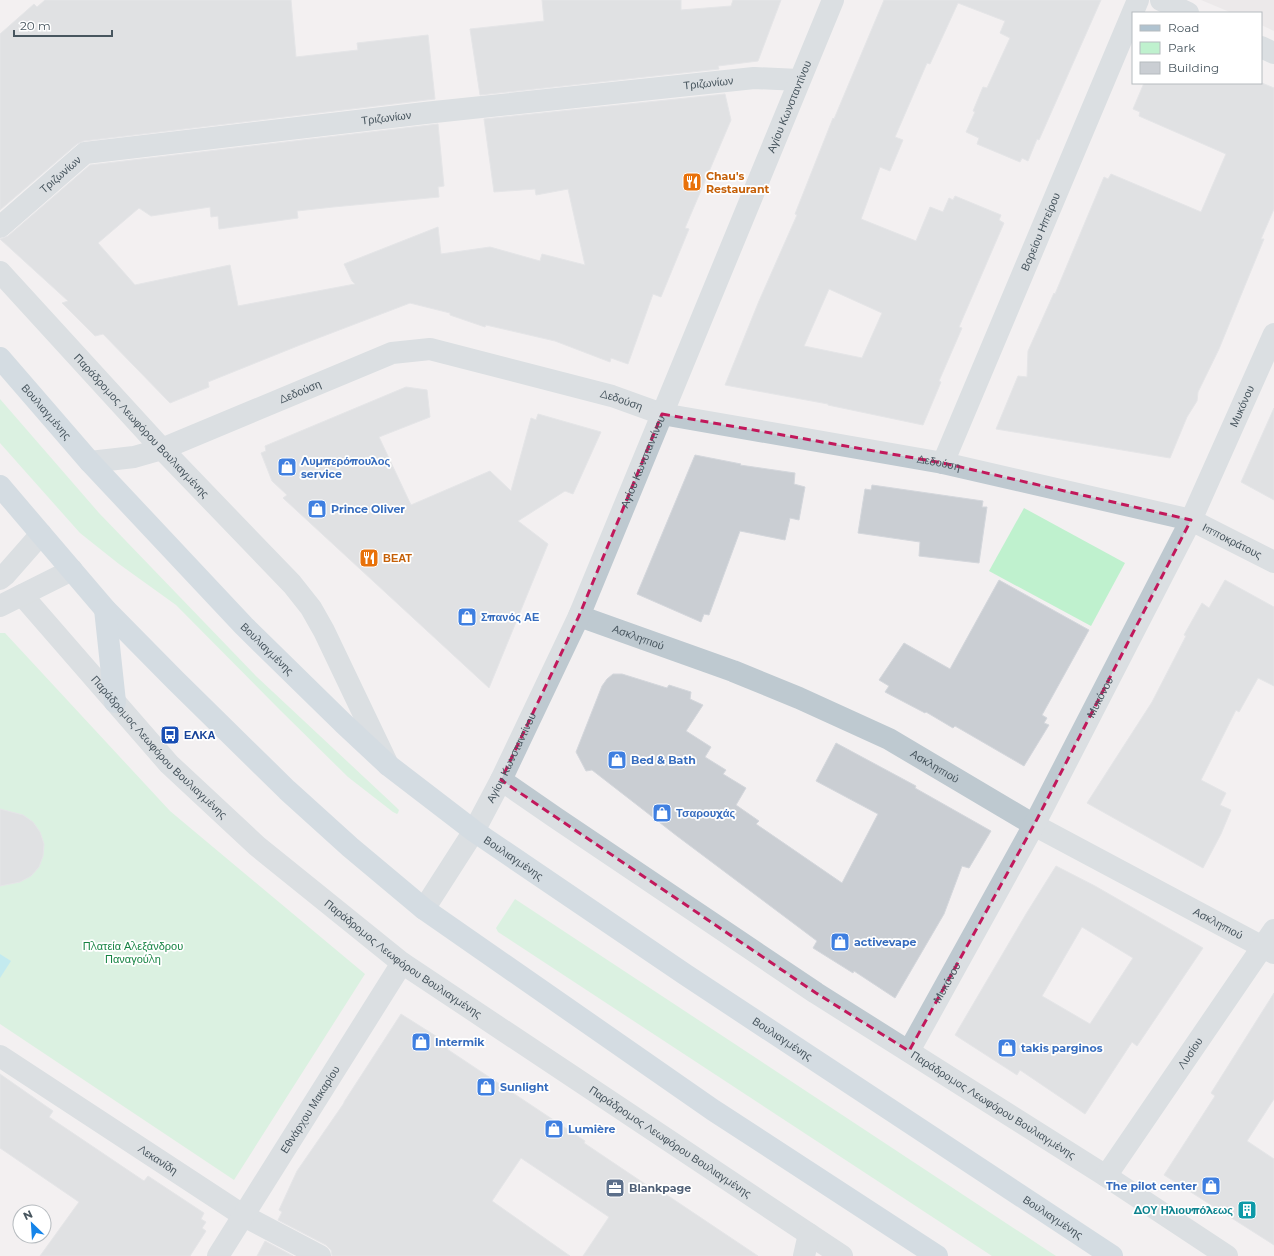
<svg xmlns="http://www.w3.org/2000/svg" width="1274" height="1256" font-family="Montserrat,sans-serif">
<style>
.education{fill:#e4e1e3}
.green{fill:#bff1ce}
.water{fill:#8be3ee}
.building{fill:#caced3;stroke:#d4d7dc;fill-rule:evenodd}
.lines{fill:none;stroke-linecap:round;stroke-linejoin:round}
.minor{stroke:#bec9d0;stroke-width:22}
.major{stroke:#b0c3d0;stroke-width:22}
.marked{fill:none;stroke:#c2185b;stroke-width:3;stroke-dasharray:8 5;stroke-linejoin:round}
.labels{text-anchor:middle;dominant-baseline:central;stroke-width:3.5;stroke-linejoin:round;paint-order:stroke}
.street-label{font-size:11px;fill:#48565f;stroke:#fff}
.food-label{font-size:11px;font-weight:bold;fill:#c56008;stroke:#fff;text-anchor:start}
.shop-label{font-size:11px;font-weight:bold;fill:#366cbe;stroke:#fff;text-anchor:start}
.transit-label{font-size:11px;font-weight:bold;fill:#164399;stroke:#fff;text-anchor:start}
.park-label{font-size:11px;fill:#158342;stroke:#fff}
.service-label{font-size:11px;font-weight:bold;fill:#4e5e75;stroke:#fff;text-anchor:start}
.culture-label{font-size:11px;font-weight:bold;fill:#0d838f;stroke:#fff;text-anchor:end}
</style>
<rect width="100%" height="100%" fill="#f3f0f1"/>
<polygon class="education" points="1201,0 1274,0 1274,31 1261,25 1261,13 1232,13"/>
<g class="green">
<polygon points="0,399 99,513 257,677 396,807 399,810 398,813 397,814 393,812 348,777 280,710 176,605 119,564 80,533 0,443"/>
<polygon points="1024,508 1125,563 1091,626 989,571"/>
<polygon points="0,633 5,633 170,811 365,974 234,1180 0,1024"/>
<polygon points="515,899 1056,1256 992,1256 498,932 496,928"/>
</g>
<polygon class="water" points="0,954 11,961 0,978"/>
<g class="building">
<polygon points="45,0 291,0 296,57 358,50 357,43 428,35 435,99 84,141 77,144 0,210 0,34 34,4 37,7"/>
<polygon points="542,0 681,0 681,10 731,6 733,0 781,0 758,61 718,66 719,69 480,95 470,29 544,21"/>
<path d="M884 0H1101L1039 140 1037 139 1028 161 1022 158 1020 162 977 144 979 138 966 132 975 112 973 111 983 87 987 88 1010 38 1000 33 1005 21 958 3 930 64 927 63 895 137 903 140 890 171 880 167 861 219 916 241 930 207 943 212 949 198 953 200 955 196 1001 215 999 220 1004 223 959 327 962 328 939 381 941 382 923 425 828 405V404L725 385 759 301 797 215 795 214 833 118 834 119ZM829 289 882 313 862 358 804 346Z"/>
<polygon points="1144,83 1262,83 1274,88 1274,209 1261,239 1264,239 1219,349 1198,392 1197,401 1187,417 1170,458 996,429 1018,376 1027,377 1028,351 1054,293 1055,294 1104,177 1108,179 1111,174 1201,212 1226,154 1139,116 1140,112 1133,109"/>
<polygon points="725,94 731,120 685,228 689,229 661,297 653,294 628,364 611,358 610,362 555,341 486,325 485,327 450,315 450,313 410,303 300,345 208,382 209,387 170,403 103,334 95,336 62,303 68,301 0,239 8,236 90,165 438,124 444,186 438,187 439,197 333,207 297,211 298,218 219,229 218,216 211,217 210,207 151,216 139,208 98,243 135,285 230,265 238,306 355,284 352,281 344,264 438,227 441,254 490,247 540,261 542,254 585,265 568,189 536,195 535,189 494,192 484,119"/>
<polygon points="406,387 427,390 430,417 379,437 411,505 490,471 511,491 531,418 536,420 538,414 601,432 573,494 565,491 518,521 548,544 489,688 283,498 287,495 272,481 261,453 266,451 265,446"/>
<polygon points="1274,408 1274,500 1241,482"/>
<polygon points="695,455 741,464 740,465 795,473 794,484 805,487 799,520 790,518 785,540 740,531 709,615 704,614 701,622 637,594"/>
<polygon points="872,485 983,501 982,507 987,507 979,563 919,556 920,542 858,533 865,489 871,490"/>
<polygon points="999,580 1089,630 1042,715 1047,718 1044,723 1049,725 1024,766 955,726 953,728 926,712 925,713 885,692 889,686 879,680 904,643 950,669"/>
<polygon points="1225,580 1274,607 1274,686 1258,678 1239,712 1236,710 1201,780 1226,793 1220,805 1231,810 1221,834 1203,868 1087,803 1152,702 1186,636 1184,635 1202,603 1209,608"/>
<polygon points="613,674 622,674 667,688 669,685 691,692 690,699 703,705 686,731 711,747 705,757 726,770 723,774 746,788 736,805 759,821 756,824 842,883 878,814 816,781 836,743 916,786 915,788 991,831 969,868 962,866 944,914 895,998 854,971 853,973 813,948 817,941 677,836 592,770 586,771 576,752 602,686 607,679"/>
<polygon points="0,809 23,815 33,822 40,832 44,844 43,856 39,867 31,876 20,882 0,886"/>
<path d="M1056 866 1095 886 1203 948 1137 1046 1132 1042 1085 1114 1020 1070 1017 1075 955 1035 1026 914ZM1082 927 1133 958 1090 1024 1042 996Z"/>
<polygon points="1274,993 1274,1099 1247,1141 1274,1159 1274,1245 1164,1175 1215,1096 1211,1093"/>
<polygon points="401,1014 450,1045 447,1049 585,1141 584,1143 651,1188 652,1185 758,1256 583,1256 609,1217 521,1158 492,1201 570,1256 332,1256 331,1250 326,1245 278,1220 282,1212 279,1210 297,1171 344,1103 344,1102"/>
<polygon points="0,1074 53,1111 49,1117 144,1181 148,1176 204,1213 201,1219 206,1222 202,1228 206,1231 190,1256 40,1256 79,1202 0,1148"/>
<polygon points="265,1241 293,1256 257,1256"/>
</g>
<g class="lines">
<g class="minor">
<polyline points="1161,0 1188,13"/>
<polyline points="1261,47 1274,53"/>
<path id="s1" d="M0 227 85 153 425 113 754 78 799 80"/>
<path id="s2" d="M0 272 162 449 292 584 311 608 324 631 388 765"/>
<path id="s3" d="M90 462 134 457 162 449 392 353 430 349 612 396 662 414 943 463 1191 520 1274 562"/>
<path id="s4" d="M943 463 1138 0"/>
<polyline points="0,579 5,575 41,534"/>
<path id="s5" d="M22 595 169 764 257 846 402 963 842 1256"/>
<polyline points="0,606 72,570"/>
<path id="s6" d="M579 616 733 671 799 698 889 739 1034 825 1274 953"/>
<path id="s7" d="M501 780 556 818 816 993 1106 1176 1227 1256"/>
<path id="s8" d="M424 909 474 831 501 780 579 616 833 0"/>
<path id="s9" d="M909 1051 1034 825 1191 520 1274 334"/>
<path id="s10" d="M0 1056 244 1216 320 1256"/>
<path id="s11" d="M1106 1176 1274 930"/>
<path id="s12" d="M218 1256 402 963"/>
<polyline points="804,1256 809,1234"/>
</g>
<g class="major">
<path id="s13" d="M0 358 90 462 244 626 343 723 388 765 474 831 686 975 1112 1256"/>
<polyline points="0,486 105,609 175,680 287,790 350,847 424,909 713,1110 937,1256"/>
<polyline points="105,609 115,702"/>
</g>
</g>
<path d="M0 0H1274V1256H0ZM662 414 943 463 1191 520 1034 825 909 1051 816 993 501 780 579 616Z" fill="#f3f0f1" fill-opacity=".55" fill-rule="evenodd"/>
<path class="marked" d="M662 414 943 463 1191 520 1034 825 909 1051 816 993 501 780 579 616Z"/>
<defs>
<g id="restaurant-square" transform="scale(1)"><rect x="-9" y="-9" width="18" height="18" rx="4" fill="#e8710a" stroke="#fff"/><path d="M-5-6h1v4h1v-4h1v4h1v-4h1v5L-1.5 .5V6h-2V.5L-5-1ZM5-6V6H3V1.5H1.5Q1.5-4 5-6Z" fill="#fff"/></g>
<g id="shop-square" transform="scale(1)"><rect x="-9" y="-9" width="18" height="18" rx="4" fill="#3f7fe0" stroke="#fff"/><path d="M-5-2.5h2.3a2.7 3.5 0 0 1 5.4 0H5L5.5 6h-11ZM-1.5-2.5h3a1.5 2.3 0 0 0-3 0Z" fill="#fff"/></g>
<g id="bus-square" transform="scale(1)"><rect x="-9" y="-9" width="18" height="18" rx="4" fill="#1a4fb4" stroke="#fff"/><path d="M-5-6H5V4H4V6H2V4H-2V6H-4V4H-5ZM-3.5-4V0h7V-4ZM-3.5 1.2v1.5H-2V1.2ZM2 1.2v1.5H3.5V1.2Z" fill="#fff"/></g>
<g id="office-square" transform="scale(1)"><rect x="-9" y="-9" width="18" height="18" rx="4" fill="#5c6f8a" stroke="#fff"/><path d="M-6-3h4V-5.5h4V-3h4V5H-6ZM-1-4.5V-3h2v-1.5ZM-6 0V1H6V0Z" fill="#fff"/></g>
<g id="building-square" transform="scale(1)"><rect x="-9" y="-9" width="18" height="18" rx="4" fill="#0f9aa8" stroke="#fff"/><path d="M-4-6H4V6H1V3H-1V6H-4ZM-2.5-4.3h1.7v1.8h-1.7ZM.8-4.3h1.7v1.8H.8ZM-2.5-1h1.7V.8h-1.7ZM.8-1h1.7V.8H.8Z" fill="#fff"/></g>
</defs>
<g fill-rule="evenodd">
<use href="#restaurant-square" x="692" y="182"/>
<use href="#shop-square" x="287" y="467"/>
<use href="#shop-square" x="317" y="509"/>
<use href="#restaurant-square" x="369" y="558"/>
<use href="#shop-square" x="467" y="617"/>
<use href="#bus-square" x="170" y="735"/>
<use href="#shop-square" x="617" y="760"/>
<use href="#shop-square" x="662" y="813"/>
<use href="#shop-square" x="840" y="942"/>
<use href="#shop-square" x="421" y="1042"/>
<use href="#shop-square" x="1007" y="1048"/>
<use href="#shop-square" x="486" y="1087"/>
<use href="#shop-square" x="554" y="1129"/>
<use href="#shop-square" x="1211" y="1186"/>
<use href="#office-square" x="615" y="1188"/>
<use href="#building-square" x="1247" y="1210"/>
</g>
<g class="labels">
<g class="street-label">
<text stroke="none"><textPath href="#s1" startOffset="740">Τριζωνίων</textPath></text>
<text stroke="none"><textPath href="#s8" startOffset="883">Αγίου Κωνσταντίνου</textPath></text>
<text stroke="none"><textPath href="#s1" startOffset="416">Τριζωνίων</textPath></text>
<text stroke="none"><textPath href="#s1" startOffset="80">Τριζωνίων</textPath></text>
<text stroke="none"><textPath href="#s4" startOffset="251">Βορείου Ηπείρου</textPath></text>
<text stroke="none"><textPath href="#s3" startOffset="223">Δεδούση</textPath></text>
<text stroke="none"><textPath href="#s3" startOffset="559">Δεδούση</textPath></text>
<text stroke="none"><textPath href="#s9" startOffset="726">Μυκόνου</textPath></text>
<text stroke="none"><textPath href="#s13" startOffset="71">Βουλιαγμένης</textPath></text>
<text stroke="none"><textPath href="#s2" startOffset="209">Παράδρομος Λεωφόρου Βουλιαγμένης</textPath></text>
<text stroke="none"><textPath href="#s8" startOffset="499">Αγίου Κωνσταντίνου</textPath></text>
<text stroke="none"><textPath href="#s3" startOffset="883">Δεδούση</textPath></text>
<text stroke="none"><textPath href="#s3" startOffset="1188">Ιπποκράτους</textPath></text>
<text stroke="none"><textPath href="#s6" startOffset="63">Ασκληπιού</textPath></text>
<text stroke="none"><textPath href="#s13" startOffset="395">Βουλιαγμένης</textPath></text>
<text stroke="none"><textPath href="#s9" startOffset="402">Μυκόνου</textPath></text>
<text stroke="none"><textPath href="#s5" startOffset="205">Παράδρομος Λεωφόρου Βουλιαγμένης</textPath></text>
<text stroke="none"><textPath href="#s8" startOffset="175">Αγίου Κωνσταντίνου</textPath></text>
<text stroke="none"><textPath href="#s6" startOffset="387">Ασκληπιού</textPath></text>
<text stroke="none"><textPath href="#s13" startOffset="719">Βουλιαγμένης</textPath></text>
<text stroke="none"><textPath href="#s6" startOffset="711">Ασκληπιού</textPath></text>
<text stroke="none"><textPath href="#s5" startOffset="529">Παράδρομος Λεωφόρου Βουλιαγμένης</textPath></text>
<text stroke="none"><textPath href="#s9" startOffset="78">Μυκόνου</textPath></text>
<text stroke="none"><textPath href="#s13" startOffset="1043">Βουλιαγμένης</textPath></text>
<text stroke="none"><textPath href="#s11" startOffset="149">Λυσίου</textPath></text>
<text stroke="none"><textPath href="#s7" startOffset="590">Παράδρομος Λεωφόρου Βουλιαγμένης</textPath></text>
<text stroke="none"><textPath href="#s12" startOffset="173">Εθνάρχου Μακαρίου</textPath></text>
<text stroke="none"><textPath href="#s5" startOffset="853">Παράδρομος Λεωφόρου Βουλιαγμένης</textPath></text>
<text stroke="none"><textPath href="#s10" startOffset="189">Λεκανίδη</textPath></text>
<text stroke="none"><textPath href="#s13" startOffset="1367">Βουλιαγμένης</textPath></text>
</g>
<g class="food-label">
<text x="706" y="176">Chau's<tspan x="706" dy="13">Restaurant</tspan></text>
<text x="383" y="558">ΒΕΑΤ</text>
</g>
<g class="shop-label">
<text x="301" y="461">Λυμπερόπουλος<tspan x="301" dy="13">service</tspan></text>
<text x="331" y="509">Prince Oliver</text>
<text x="481" y="617">Σπανός ΑΕ</text>
<text x="631" y="760">Bed &amp; Bath</text>
<text x="676" y="813">Τσαρουχάς</text>
<text x="854" y="942">activevape</text>
<text x="435" y="1042">Intermik</text>
<text x="1021" y="1048">takis parginos</text>
<text x="500" y="1087">Sunlight</text>
<text x="568" y="1129">Lumière</text>
<text x="1197" y="1186" text-anchor="end">The pilot center</text>
</g>
<g class="transit-label">
<text x="184" y="735">ΕΛΚΑ</text>
</g>
<g class="park-label">
<text x="133" y="946">Πλατεία Αλεξάνδρου<tspan x="133" dy="13">Παναγούλη</tspan></text>
</g>
<g class="service-label">
<text x="629" y="1188">Blankpage</text>
</g>
<g class="culture-label">
<text x="1233" y="1210">ΔΟΥ Ηλιουπόλεως</text>
</g>
</g>
<rect x="1132" y="12" width="130" height="72" fill="#ffffff" stroke="#b6bbbf"/>
<rect x="1140" y="25" width="20" height="6" fill="#b0c3d0" stroke="#b6bbbf"/>
<text x="1168" y="32" font-size="12" fill="#48565f">Road</text>
<rect x="1140" y="42" width="20" height="12" fill="#bff1ce" stroke="#b6bbbf"/>
<text x="1168" y="52" font-size="12" fill="#48565f">Park</text>
<rect x="1140" y="62" width="20" height="12" fill="#caced3" stroke="#b6bbbf"/>
<text x="1168" y="72" font-size="12" fill="#48565f">Building</text>
<g transform="translate(32 1224) rotate(335)"><circle r="19" fill="#ffffff" stroke="#b6bbbf"/>
<path d="M0-3L7 15L0 10L-7 15Z" fill="#1584e9"/>
<text y="-6" font-size="11" font-weight="bold" text-anchor="middle" fill="#48565f">N</text>
</g>
<path d="M14 30v6h98v-6" fill="none" stroke="#48565f" stroke-width="2"/>
<text x="20" y="30" font-size="12" fill="#48565f" stroke="#ffffff" stroke-width="3" paint-order="stroke">20 m</text>
</svg>
